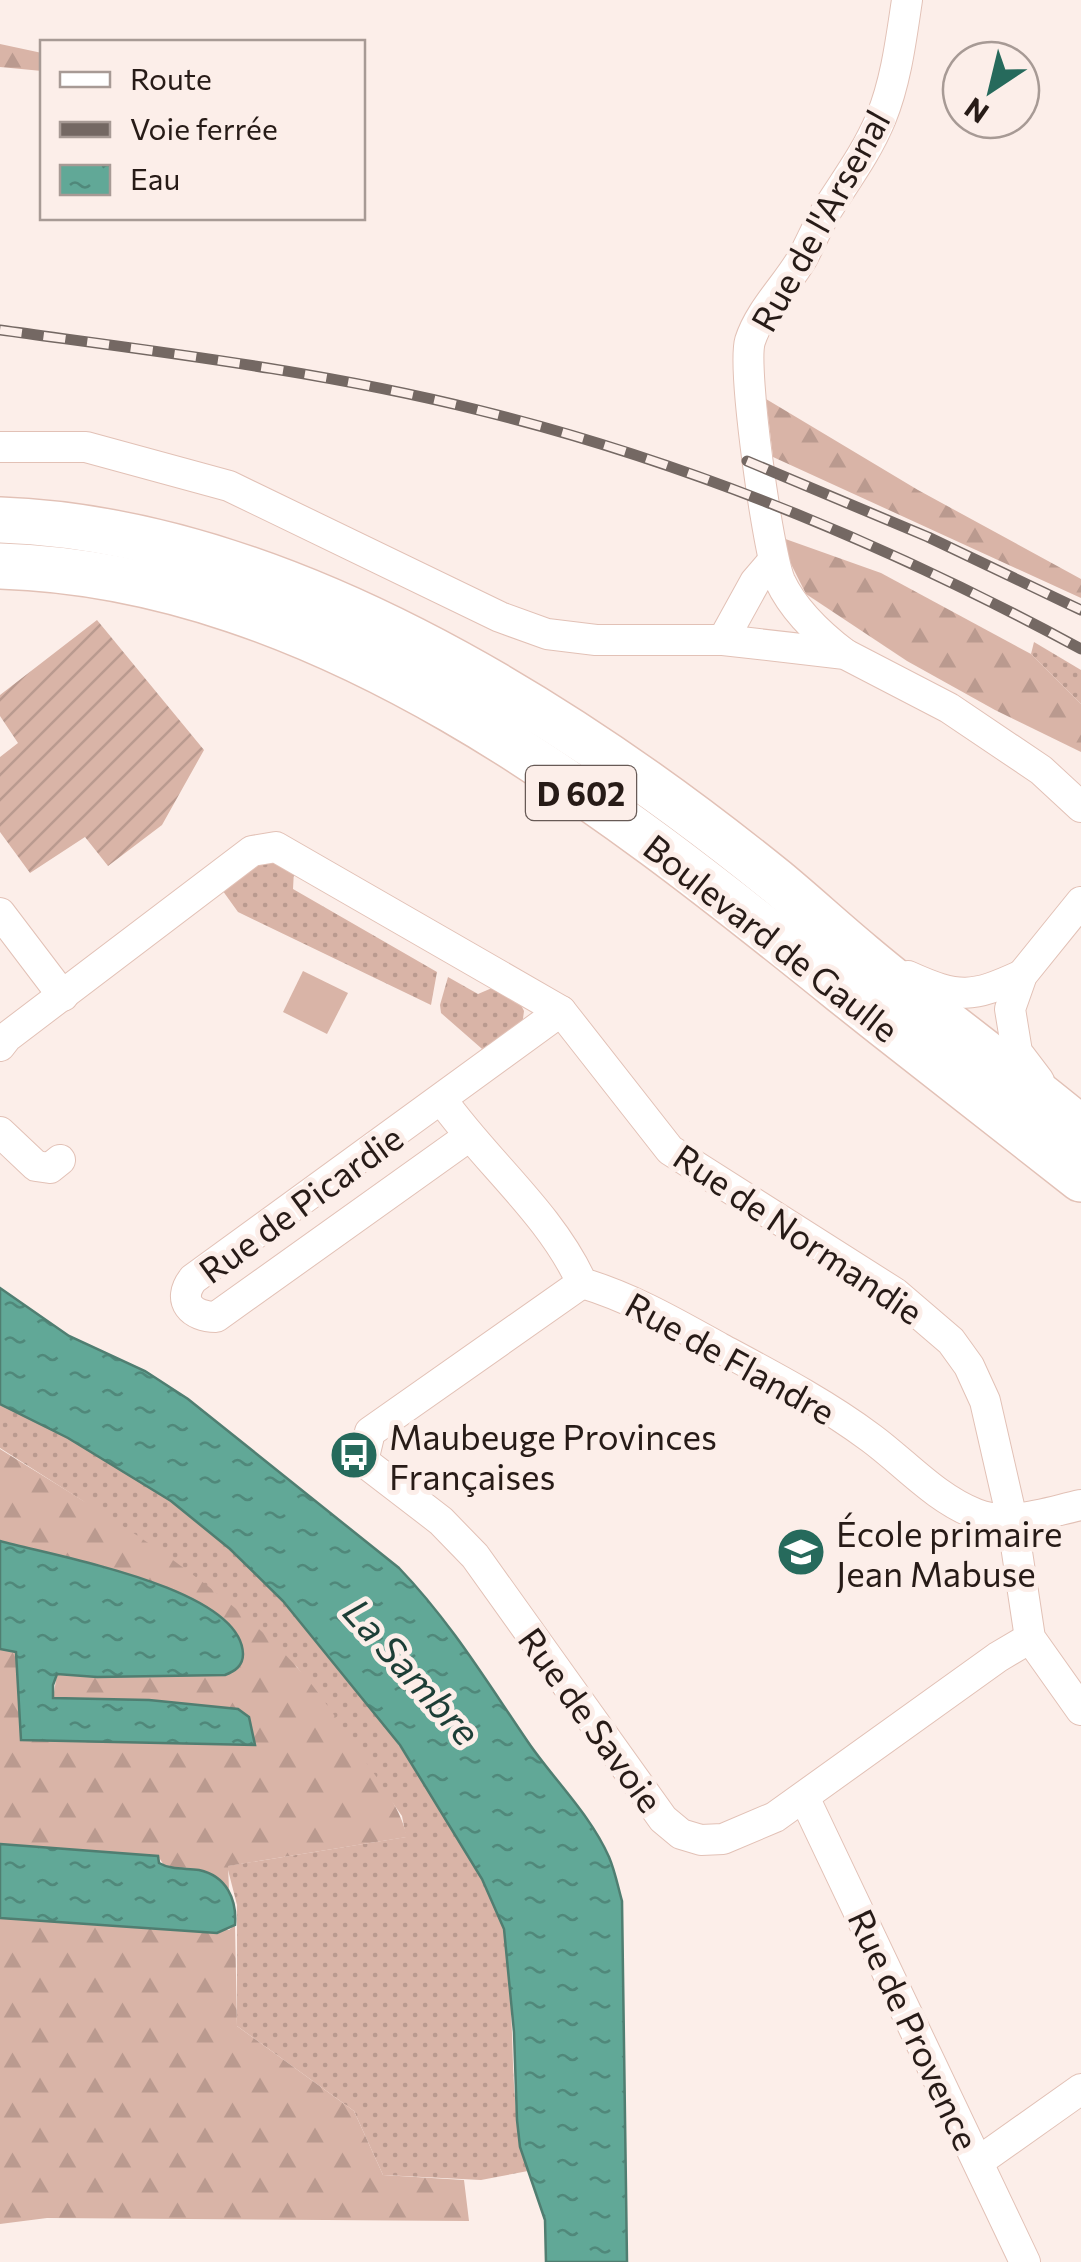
<svg xmlns="http://www.w3.org/2000/svg" width="1081" height="2262" font-family="Commissioner,sans-serif">
<style>
.grass{fill:url(#grass-dots)}
.forest{fill:url(#forest-firs)}
.park{fill:#d9b4a7}
.garden{fill:url(#garden-furrows)}
.water{fill:url(#water-ripples);stroke:#507e71;stroke-width:2.5}
.lines{fill:none;stroke-linecap:round;stroke-linejoin:round}
.minor-casing{stroke:#e2c1b6;stroke-width:32}
.primary-casing{stroke:#e2c1b6;stroke-width:48}
.minor{stroke:#fff;stroke-width:30}
.primary{stroke:#fff;stroke-width:45}
.rail-casing{stroke:#746863;stroke-width:11}
.rail{stroke:#fceee9;stroke-width:8;stroke-dasharray:22;stroke-linecap:butt}
.labels{text-anchor:middle;dominant-baseline:central;stroke-width:10;stroke-linejoin:round;paint-order:stroke}
.shield{fill:#fceee9;stroke:#675a56;stroke-width:2.5}
.shield-label{font-size:32px;font-weight:bold;fill:#271b17}
.street-label{font-size:35px;fill:#271b17;stroke:#fceee9}
.poi-label{font-size:35px;fill:#271b17;stroke:#fceee9;text-anchor:start}
.water-label{font-size:38px;font-style:italic;fill:#1c3e36;stroke:#fceee9}
</style>
<defs>
<pattern id="grass-dots" width="8" height="8" patternUnits="userSpaceOnUse" patternTransform="scale(2.5)"><rect width="8" height="8" fill="#d9b4a7"/><path d="M2 2h.1M6 6h.1" fill="none" stroke="#ba9a8f" stroke-width="1.8" stroke-linecap="round"/></pattern>
<pattern id="forest-firs" width="22" height="20" patternUnits="userSpaceOnUse" patternTransform="scale(2.5)"><rect width="22" height="20" fill="#d9b4a7"/><path d="M5 1l3.5 6h-7zM16 11l3.5 6h-7z" fill="#ba9a8f"/></pattern>
<pattern id="garden-furrows" width="10" height="10" patternUnits="userSpaceOnUse" patternTransform="scale(2.5)"><rect width="10" height="10" fill="#d9b4a7"/><path d="M-1 1l2-2M0 10L10 0M9 11l2-2" fill="none" stroke="#ba9a8f"/></pattern>
<pattern id="water-ripples" width="26" height="14" patternUnits="userSpaceOnUse" patternTransform="scale(2.5)"><rect width="26" height="14" fill="#61a897"/><path d="M2 4q2-2 4 0t4 0M15 11q2-2 4 0t4 0" fill="none" stroke="#50887a"/></pattern>
</defs>
<rect width="100%" height="100%" fill="#fceee9"/>
<g class="grass">
<polygon points="1034,642 1081,670 1081,704 1031,654"/>
<polygon points="265,859 294,870 293,889 437,972 431,1005 238,912 220,887"/>
<polygon points="448,977 478,994 492,988 520,1003 524,1011 522,1026 489,1055 441,1013 440,1005"/>
<path d="M0 1404C59 1433 118 1463 172 1502 278 1579 363 1686 432 1796 458 1838 489 1882 504 1930 509 1946 508 1965 509 1982 515 2044 509 2111 528 2171L481 2180 383 2175 354 2111 237 2026V1905L227 1866 406 1837 402 1816 297 1667 83 1501 0 1448Z"/>
</g>
<g class="forest">
<polygon points="0,44 42,53 42,71 0,67"/>
<polygon points="766,399 918,490 1081,579 1081,598 773,457"/>
<polygon points="777,536 881,573 1031,654 1081,704 1081,752 995,710 907,661 806,594"/>
<path d="M0 1449C102 1513 213 1576 295 1665 319 1691 339 1722 359 1752 377 1779 400 1805 407 1837L228 1866 229 1889 204 1871 165 1867 158 1856 0 1844V1649L16 1652 21 1740 99 1700 53 1698 57 1674 97 1677 225 1675 240 1642C207 1580 65 1559 0 1541Z"/>
<polygon points="0,1918 229,1930 235,1925 237,2026 354,2111 383,2175 464,2180 469,2221 47,2218 0,2224"/>
</g>
<polygon class="park" points="303,971 348,993 327,1034 283,1012"/>
<polygon class="garden" points="97,620 204,750 162,825 108,866 85,837 30,873 0,832 0,757 18,743 0,716 0,695"/>
<g class="water">
<path d="M0 1288 69 1336 145 1371 188 1399 399 1568C450 1621 487 1682 528 1742 554 1780 590 1814 609 1857 615 1871 618 1887 622 1901L627 2262H546L545 2220 520 2147 517 2120 514 2032 504 1929 482 1879 400 1745 283 1601 230 1549 171 1501 68 1438 0 1404Z"/>
<path d="M0 1541C52 1556 241 1587 243 1654 243 1666 235 1671 225 1675L97 1677 57 1674 53 1685V1698L149 1700 238 1709 249 1717 255 1745 21 1740 16 1652 0 1649Z"/>
<path d="M0 1844 158 1856 159 1863C171 1870 185 1868 199 1870 227 1876 237 1900 235 1925L217 1933 0 1918Z"/>
</g>
<g class="lines">
<g class="minor-casing">
<g id="minor">
<polyline points="0,447 86,447 229,486 500,617 547,634 596,640 723,640 845,654 949,708 1041,770 1081,807"/>
<polyline points="723,640 755,582 773,561"/>
<path d="M845 654C820 635 794 611 780 581 768 553 742 368 750 341 760 310 787 285 803 257 811 242 818 225 827 210 846 180 867 152 881 118 896 81 901 40 907 0"/>
<polyline points="0,913 63,996"/>
<path d="M908 976C959 999 972 998 1022 975"/>
<polyline points="0,1046 7,1037 252,851 276,847 561,1011 670,1150 895,1293 951,1341 969,1366 985,1401 1012,1519 1030,1638 1081,1710"/>
<polyline points="1039,1081 1017,1052 1010,1009 1022,975 1081,902"/>
<path d="M442 1100C486 1162 550 1213 582 1283 632 1298 675 1323 720 1348 772 1376 824 1403 871 1438 905 1463 935 1498 976 1514 1008 1527 1048 1512 1081 1505"/>
<polyline points="0,1132 36,1166 50,1168 60,1160"/>
<path d="M468 1137 216 1317C192 1317 176 1301 193 1279L561 1011"/>
<polyline points="582,1283 370,1432 363,1461 441,1521 475,1556 663,1819 681,1834 701,1840 723,1839 775,1817 998,1657 1030,1638"/>
<polyline points="804,1797 1025,2262"/>
<polyline points="978,2162 1081,2089"/>
</g>
</g>
<g class="primary-casing">
<g id="primary">
<path d="M0 520C279 530 565 710 776 881 805 905 833 931 862 955 933 1015 1009 1069 1081 1129"/>
<path d="M0 566C321 576 604 799 843 992 922 1055 1002 1117 1081 1179"/>
</g>
</g>
<use href="#minor" class="minor"/>
<use href="#primary" class="primary"/>
<g class="rail-casing">
<g id="rail">
<path d="M0 330C160 352 321 371 478 410 690 462 889 545 1081 649"/>
<polyline points="747,461 928,537 1081,610"/>
</g>
</g>
<use href="#rail" class="rail"/>
</g>
<defs>
<g id="bus-disc" transform="scale(2.5)"><circle r="9.5" fill="#266a5c" stroke="#fceee9"/><path d="M-5-6H5V4H4V6H2V4H-2V6H-4V4H-5ZM-3.5-4V0h7V-4ZM-3.5 1.2v1.5H-2V1.2ZM2 1.2v1.5H3.5V1.2Z" fill="#fff"/></g>
<g id="school-disc" transform="scale(2.5)"><circle r="9.5" fill="#266a5c" stroke="#fceee9"/><path d="M0-5L7-2L0 1L-7-2ZM-4 1L0 2.5L4 1V4Q0 6-4 4Z" fill="#fff"/></g>
</defs>
<g fill-rule="evenodd">
<use href="#bus-disc" x="354" y="1455"/>
<use href="#school-disc" x="801" y="1552"/>
</g>
<g class="labels">
<rect class="shield" x="526" y="766" width="110" height="54" rx="8"/>
<g class="shield-label">
<text x="581" y="793">D 602</text>
</g>
<g class="street-label">
<text transform="translate(819 220) rotate(-61)">Rue de l'Arsenal</text>
<text transform="translate(772 937) rotate(38)">Boulevard de Gaulle</text>
<text transform="translate(300 1203) rotate(-36)">Rue de Picardie</text>
<text transform="translate(799 1233) rotate(34)">Rue de Normandie</text>
<text transform="translate(731 1357) rotate(29)">Rue de Flandre</text>
<text transform="translate(592 1719) rotate(54)">Rue de Savoie</text>
<text transform="translate(915 2029) rotate(65)">Rue de Provence</text>
</g>
<g class="poi-label">
<text x="389" y="1435">Maubeuge Provinces<tspan x="389" dy="40">Françaises</tspan></text>
<text x="836" y="1532">École primaire<tspan x="836" dy="40">Jean Mabuse</tspan></text>
</g>
<g class="water-label">
<text transform="translate(413 1671) rotate(48)">La Sambre</text>
</g>
</g>
<rect x="40" y="40" width="325" height="180" fill="#fceee9" stroke="#a79a95" stroke-width="2.5"/>
<rect x="60" y="72" width="50" height="15" fill="#ffffff" stroke="#a79a95" stroke-width="2.5"/>
<text x="130" y="90" font-size="30" fill="#271b17">Route</text>
<rect x="60" y="122" width="50" height="15" fill="#746863" stroke="#a79a95" stroke-width="2.5"/>
<text x="130" y="140" font-size="30" fill="#271b17">Voie ferrée</text>
<rect x="60" y="165" width="50" height="30" fill="url(#water-ripples)" stroke="#a79a95" stroke-width="2.5"/>
<text x="130" y="190" font-size="30" fill="#271b17">Eau</text>
<g transform="translate(991 90) rotate(215)"><circle r="48" fill="#fceee9" stroke="#a79a95" stroke-width="2.5"/>
<path d="M0-8L18 38L0 25L-18 38Z" fill="#266a5c"/>
<text y="-15" font-size="28" font-weight="bold" text-anchor="middle" fill="#271b17">N</text>
</g>
</svg>
